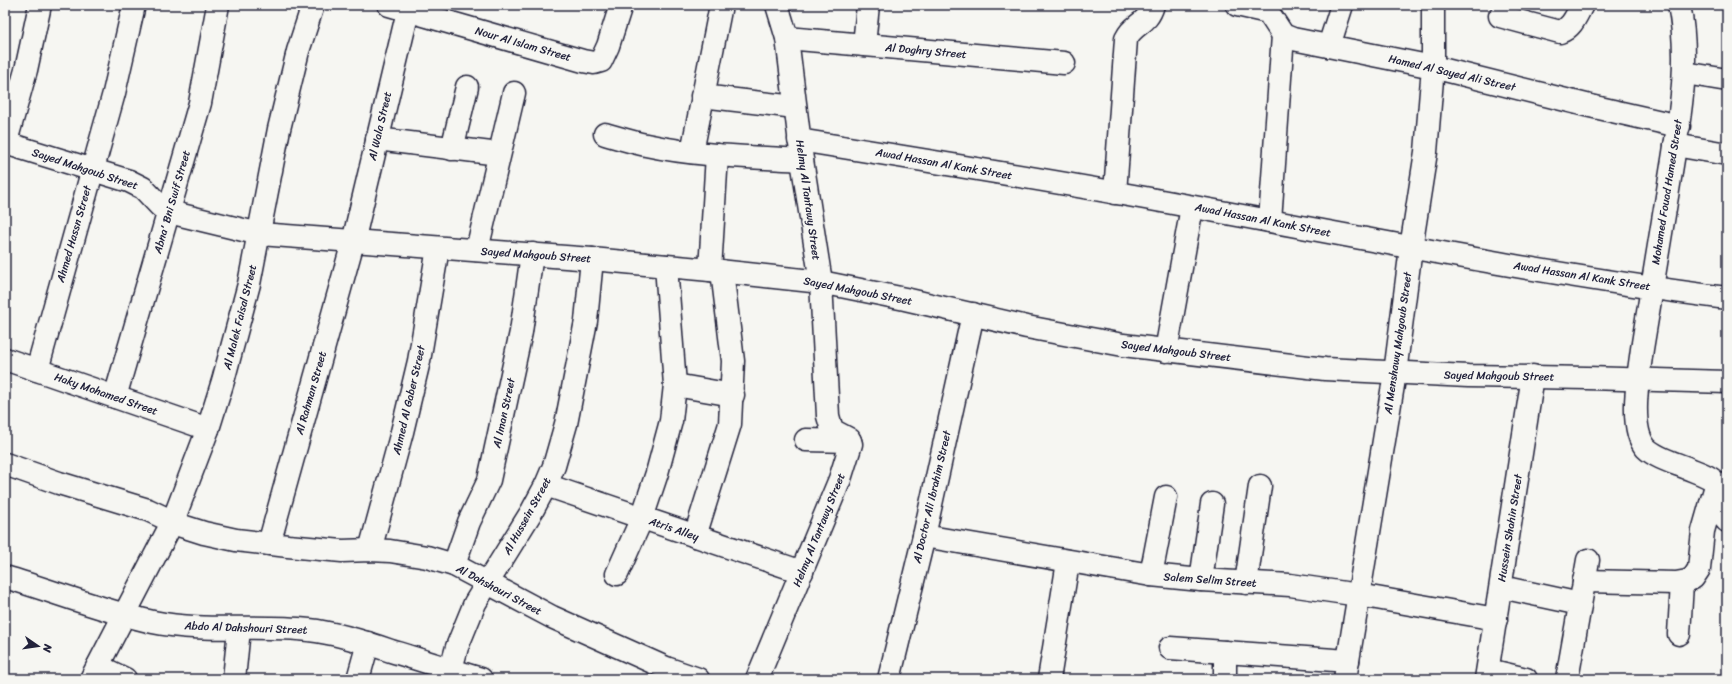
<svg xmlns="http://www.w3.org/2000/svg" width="1732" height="684" font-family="Sriracha,sans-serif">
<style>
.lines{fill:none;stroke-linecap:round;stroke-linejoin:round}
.street-casing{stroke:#22223b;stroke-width:25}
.street{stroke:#f6f6f2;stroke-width:22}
.labels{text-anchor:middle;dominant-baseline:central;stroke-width:4;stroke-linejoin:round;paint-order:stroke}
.street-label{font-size:11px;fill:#22223b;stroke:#f6f6f2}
</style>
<rect width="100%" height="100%" fill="#f6f6f2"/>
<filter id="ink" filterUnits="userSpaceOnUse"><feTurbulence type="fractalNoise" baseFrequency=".025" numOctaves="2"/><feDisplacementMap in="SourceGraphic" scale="8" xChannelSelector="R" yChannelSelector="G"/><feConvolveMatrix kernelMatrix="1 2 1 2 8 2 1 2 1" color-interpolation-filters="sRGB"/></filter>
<g filter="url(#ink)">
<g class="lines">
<g class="street-casing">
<g id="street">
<polyline points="389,5 583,61 594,63 601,61 608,46 621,5"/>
<polyline points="1237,5 1268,12 1283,35 1293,39 1433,67 1586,105 1679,126"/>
<path d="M1679 5C1691 63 1679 120 1670 178 1661 235 1651 292 1642 349 1639 374 1628 428 1646 448 1656 458 1675 463 1687 468 1696 472 1711 476 1717 484 1724 496 1715 509 1727 521"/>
<path d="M1500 16 1560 32C1572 28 1576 16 1582 5"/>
<polyline points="787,38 1064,63"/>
<polyline points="864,45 868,5"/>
<polyline points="1329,46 1342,5"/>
<polyline points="1685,73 1727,80"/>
<polyline points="702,96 795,107"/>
<path d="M605 134C619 138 632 142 646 145 697 156 750 157 802 160"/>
<polyline points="377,139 499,154"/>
<path d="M799 140C905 157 1011 174 1117 193 1320 229 1522 272 1727 298"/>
<polyline points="5,143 129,181 143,188 160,206 169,212 260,234 592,259 710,270 821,282 905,299 1027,327 1123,345 1325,369 1468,376 1587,378 1727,382"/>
<polyline points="5,145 26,70 40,5"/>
<polyline points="1675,145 1727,154"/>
<polyline points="452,149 467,87"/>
<polyline points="692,152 721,5"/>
<path d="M1115 193 1126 39C1134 22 1147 26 1153 5"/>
<polyline points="1270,221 1283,35"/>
<polyline points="477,250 514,93"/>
<polyline points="710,270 717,155"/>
<polyline points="1166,351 1192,207"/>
<polyline points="5,359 208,429"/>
<polyline points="37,370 114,93 134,5"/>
<polyline points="675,385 733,395"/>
<polyline points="115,397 200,103 218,5"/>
<polyline points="806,440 850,441"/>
<polyline points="5,464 59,483 148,510 182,526 204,533 236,540 288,546 342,551 370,550 390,551 427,557 454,565 552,617 666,668 698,679"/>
<polyline points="546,485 802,572"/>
<polyline points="695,536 730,424 733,361 722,271"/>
<polyline points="924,536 1151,575 1201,580 1290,585 1359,595 1496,619"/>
<polyline points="269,544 353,242 408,11"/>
<polyline points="370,550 402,432 419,361 438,248"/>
<polyline points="454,565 469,522 489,480 521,332 532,254"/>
<polyline points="617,574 642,518 657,473 671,421 675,385 666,266"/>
<polyline points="1151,575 1166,497"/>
<path d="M5 577C53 591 103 611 153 622 205 633 257 624 309 630 337 633 365 642 391 651 421 660 451 670 481 679"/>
<polyline points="1201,580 1212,504"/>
<polyline points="1584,581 1676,583 1687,581 1693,578 1699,569 1703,531 1715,489"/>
<polyline points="1246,583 1260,486"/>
<polyline points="1501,587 1580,604"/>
<polyline points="1679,634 1682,583"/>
<polyline points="1170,648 1348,661"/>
<polyline points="98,666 125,679"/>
<polyline points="451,669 457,647 475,603 532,511 546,485 554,466 566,424 586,321 592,259"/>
<polyline points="1488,670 1526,679"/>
<polyline points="91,679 173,521 208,429 223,381 249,284 279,129 298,51 313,5"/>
<polyline points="234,679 239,629"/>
<polyline points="358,679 368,643"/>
<polyline points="757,679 840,479 851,444 849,439 832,430 828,416 821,282 802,160 787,38 777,5"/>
<polyline points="889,679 924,536 973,314"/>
<polyline points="1049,679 1068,562"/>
<polyline points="1225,679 1225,652"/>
<polyline points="1345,679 1395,373 1411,248 1426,152 1433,67 1433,5"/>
<polyline points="1486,679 1533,376"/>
<polyline points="1567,679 1588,560"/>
</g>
</g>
<use href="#street" class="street"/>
</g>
</g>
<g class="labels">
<g class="street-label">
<text transform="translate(523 44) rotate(16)">Nour Al Islam Street</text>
<text transform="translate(926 51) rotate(5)">Al Doghry Street</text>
<text transform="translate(1452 73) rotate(13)">Hamed Al Sayed Ali Street</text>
<text transform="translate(380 126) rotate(-77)">Al Wala Street</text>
<text transform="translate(944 164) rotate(10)">Awad Hassan Al Kank Street</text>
<text transform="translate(85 169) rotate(18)">Sayed Mahgoub Street</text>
<text transform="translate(1667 192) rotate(-81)">Mohamed Fouad Hamed Street</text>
<text transform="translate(808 200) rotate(82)">Helmy Al Tantawy Street</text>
<text transform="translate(172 202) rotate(-74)">Abna' Bni Swif Street</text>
<text transform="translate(1263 220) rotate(11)">Awad Hassan Al Kank Street</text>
<text transform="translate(74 234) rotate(-74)">Ahmed Hassn Street</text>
<text transform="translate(536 255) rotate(4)">Sayed Mahgoub Street</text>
<text transform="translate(1582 276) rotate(9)">Awad Hassan Al Kank Street</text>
<text transform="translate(858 291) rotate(11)">Sayed Mahgoub Street</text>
<text transform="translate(240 317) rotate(-76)">Al Malek Faisal Street</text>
<text transform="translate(1398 343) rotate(-82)">Al Menshawy Mahgoub Street</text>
<text transform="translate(1176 351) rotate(7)">Sayed Mahgoub Street</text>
<text transform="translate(1499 376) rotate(1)">Sayed Mahgoub Street</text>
<text transform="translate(311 393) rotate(-74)">Al Rahman Street</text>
<text transform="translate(106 394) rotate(19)">Haky Mohamed Street</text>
<text transform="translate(409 400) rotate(-77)">Ahmed Al Gaber Street</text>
<text transform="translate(504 413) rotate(-78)">Al Iman Street</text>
<text transform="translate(932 497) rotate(-77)">Al Doctor Ali Ibrahim Street</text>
<text transform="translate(527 516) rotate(-61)">Al Hussein Street</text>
<text transform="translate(1510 528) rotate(-81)">Hussein Shahin Street</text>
<text transform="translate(674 529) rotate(19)">Atris Alley</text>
<text transform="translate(819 530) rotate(-68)">Helmy Al Tantawy Street</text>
<text transform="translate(1210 580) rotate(4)">Salem Selim Street</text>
<text transform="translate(499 590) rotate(28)">Al Dahshouri Street</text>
<text transform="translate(246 628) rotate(2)">Abdo Al Dahshouri Street</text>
</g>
</g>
<rect width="1732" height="684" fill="none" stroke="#f6f6f2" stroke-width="20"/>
<rect x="10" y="10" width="1712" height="664" fill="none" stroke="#22223b" stroke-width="1.5" filter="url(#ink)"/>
<g transform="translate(38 646) rotate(103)" stroke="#f6f6f2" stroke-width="3" paint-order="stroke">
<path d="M0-3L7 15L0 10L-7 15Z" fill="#22223b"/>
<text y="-6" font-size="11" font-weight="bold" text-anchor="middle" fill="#22223b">N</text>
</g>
</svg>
